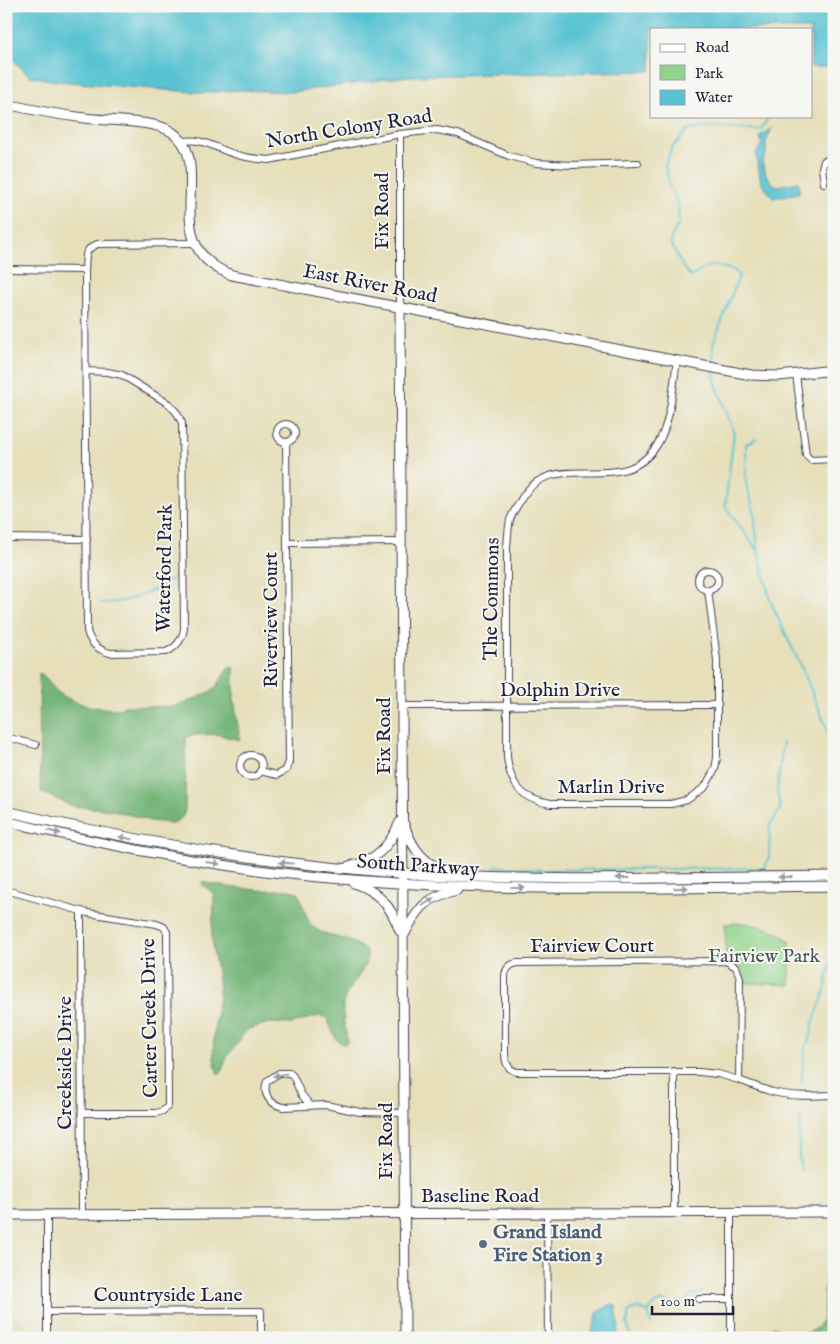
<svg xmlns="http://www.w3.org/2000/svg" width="840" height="1344" font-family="'IM FELL English',serif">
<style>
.green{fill:#90d38c;stroke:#597a64}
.forest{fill:#74b578;stroke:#4b6c5a}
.water{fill:#57c2d2;stroke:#3c7286}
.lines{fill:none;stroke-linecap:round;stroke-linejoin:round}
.stream{stroke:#57c2d2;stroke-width:2}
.street-casing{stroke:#3f3e4e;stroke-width:8}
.secondary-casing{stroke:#3f3e4e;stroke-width:11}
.street{stroke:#fff;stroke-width:6}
.secondary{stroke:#fff;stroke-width:9}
.oneway{fill:#9c9ca7}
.service-dot{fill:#5c6f8a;stroke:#f6f6f2;stroke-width:2}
.labels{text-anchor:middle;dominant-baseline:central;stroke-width:4;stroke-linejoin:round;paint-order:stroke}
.street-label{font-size:20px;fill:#22223b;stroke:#f6f6f2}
.park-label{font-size:20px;fill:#435753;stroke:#f6f6f2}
.service-label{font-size:20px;font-weight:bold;fill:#4e5e75;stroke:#f6f6f2;text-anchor:start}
</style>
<rect width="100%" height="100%" fill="#f6f6f2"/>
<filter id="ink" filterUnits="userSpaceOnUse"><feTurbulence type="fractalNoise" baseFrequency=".02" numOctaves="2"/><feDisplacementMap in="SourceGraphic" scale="10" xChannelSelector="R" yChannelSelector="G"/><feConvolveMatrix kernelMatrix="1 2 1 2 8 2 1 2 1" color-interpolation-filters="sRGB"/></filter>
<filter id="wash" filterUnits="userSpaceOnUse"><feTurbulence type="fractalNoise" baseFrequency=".0096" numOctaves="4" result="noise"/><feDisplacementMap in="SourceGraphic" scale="20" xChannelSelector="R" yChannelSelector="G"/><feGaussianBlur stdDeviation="1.12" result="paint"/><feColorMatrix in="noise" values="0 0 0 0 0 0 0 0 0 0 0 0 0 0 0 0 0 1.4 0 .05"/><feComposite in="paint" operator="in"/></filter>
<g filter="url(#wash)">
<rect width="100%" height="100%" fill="#e6dfba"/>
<path class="green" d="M742 923C761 925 776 930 790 941V985L744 983C743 970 740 961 726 958L725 924Z"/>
<g class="forest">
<path d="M229 667 234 668V699L240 740 215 734 195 735 186 737 185 810 183 816 177 821 172 823 151 821 113 810 73 806 42 793 40 782 39 673C48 676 51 688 59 693 75 705 100 709 120 709L123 706 172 707 185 703 210 692 218 684Z"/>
<path d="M202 882C221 886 239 889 258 890 272 891 285 888 298 892 302 901 306 918 311 925 322 938 353 936 367 952 368 972 350 982 344 1000 340 1015 347 1029 347 1043L343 1044 336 1039 326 1017 318 1016 292 1024 269 1023 248 1029 227 1057 223 1069 219 1075C207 1055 218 1014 219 992 219 974 213 956 212 938 211 923 216 907 213 893L202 884Z"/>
<path d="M834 1266V1338H772L773 1326 778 1328 779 1333C790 1342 807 1333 818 1327L823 1317 825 1272 828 1267Z"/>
</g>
<g class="water">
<polygon points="6,6 834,6 834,67 811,67 811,29 651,29 651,71 409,76 292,92 238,90 204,93 55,81 30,76 9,56 6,56"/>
<polygon points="772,128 766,142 766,154 762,163 766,174 772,183 777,186 798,182 799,184 799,193 773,198 761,182 756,153 762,144 760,136"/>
<polygon points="612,1304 616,1306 619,1328 617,1335 612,1338 591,1338 597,1313 599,1311"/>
</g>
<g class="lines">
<g class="stream">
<polyline points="714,366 713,344 739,276 735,271 712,264 691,277 683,267 671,244 671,237 679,223 678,206 670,186 665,165 672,148 688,130 709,127 761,130 769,116"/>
<polyline points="714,371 714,378 734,433 725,506 758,551"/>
<polyline points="756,439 746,444 746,483 754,511 758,551 771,603 804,673 834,746"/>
<path d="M101 603C129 603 154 592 176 576"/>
<polyline points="494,866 542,870 764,868 769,858 770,825 780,810 777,790 783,741"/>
<polyline points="801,1082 805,1049 811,1035 813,1023 823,997 834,951"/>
<polyline points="800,1117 799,1156 801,1171"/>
<polyline points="648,1312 651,1325"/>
<polyline points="631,1338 627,1324 629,1312 637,1308 648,1312 655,1304 662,1301 676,1306 681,1305 691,1295 703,1292"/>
</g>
</g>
</g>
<g filter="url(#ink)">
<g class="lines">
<g class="street-casing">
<g id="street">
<path d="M181 142C200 136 217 149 234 154 246 158 257 159 269 160L400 134 437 130 458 134 509 156 536 163 571 165 638 163"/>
<polyline points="824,183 822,168 824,161 834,159"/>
<polyline points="6,269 85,270"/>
<polyline points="400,308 400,134"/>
<path d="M677 360C673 386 671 423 657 445 621 502 550 442 519 503 516 508 512 514 510 520 508 528 508 538 507 546V757C510 785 522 799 550 804H671L687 800 705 787 715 769 717 758V660L708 590"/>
<path d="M86 371 108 372 122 375 169 404 177 413 182 423 184 629C182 640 177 647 166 652L110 653C98 650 90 643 87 631L85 270 86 254 89 249 97 244 195 243"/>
<polyline points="796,374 806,455 811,460 834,459"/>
<circle cx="286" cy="433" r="9"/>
<polyline points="6,538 87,539"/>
<polyline points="287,543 402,542"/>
<circle cx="708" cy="580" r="10"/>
<polyline points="402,706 718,705"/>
<polyline points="6,737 36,745"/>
<circle cx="251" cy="766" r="11"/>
<polyline points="260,771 277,775 286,770 289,762 286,442"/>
<polyline points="6,890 88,913 157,924 164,927 167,932 168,1106 163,1111 156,1113 82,1113"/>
<polyline points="81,911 82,1215"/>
<path d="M726 961 736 967 740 978 739 1080 718 1074 699 1072H517C508 1070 505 1062 505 1053V975C506 968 510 964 518 963Z"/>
<path d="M739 1080C750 1084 762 1089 773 1092 793 1097 813 1096 834 1095"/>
<path d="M310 1105 301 1094 293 1076 290 1073H279L267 1081C262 1095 270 1104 283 1107L326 1105 360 1112 403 1113"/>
<polyline points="674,1213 674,1071"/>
<polyline points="731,1213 731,1338"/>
<polyline points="547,1214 548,1338"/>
<polyline points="699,1299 731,1299"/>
<polyline points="48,1312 261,1311 261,1338"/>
<polyline points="47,1338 47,1215"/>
</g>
</g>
<g class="secondary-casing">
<g id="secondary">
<path d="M6 104C33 110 59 115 85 118 107 121 155 120 172 132 218 163 154 247 232 275L751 375 779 376 834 370"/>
<polyline points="400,308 405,1338"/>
<path d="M6 811C144 844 282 866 424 875 560 882 697 877 834 876"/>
<path d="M6 821C100 844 194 863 290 874 471 894 652 888 834 886"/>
<path d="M404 824C412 849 425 866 451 873"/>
<path d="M349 866C375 862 390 846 400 822"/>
<path d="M354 883C379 892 391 906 400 931"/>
<path d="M404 935C418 908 426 897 457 890"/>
<polyline points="6,1215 834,1212"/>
</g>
</g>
<use href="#street" class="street"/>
<use href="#secondary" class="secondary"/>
</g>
<defs><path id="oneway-solid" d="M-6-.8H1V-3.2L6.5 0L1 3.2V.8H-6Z" transform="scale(1.25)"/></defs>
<g class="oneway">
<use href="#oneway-solid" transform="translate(54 832) rotate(13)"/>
<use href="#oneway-solid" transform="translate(126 838) rotate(-169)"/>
<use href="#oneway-solid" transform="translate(213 863) rotate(8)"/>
<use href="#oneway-solid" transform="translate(286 863) rotate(-174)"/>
<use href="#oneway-solid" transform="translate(785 877) rotate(180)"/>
<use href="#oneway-solid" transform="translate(623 878) rotate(180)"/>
<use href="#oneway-solid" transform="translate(518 888)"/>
<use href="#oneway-solid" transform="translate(681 888) rotate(-1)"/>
<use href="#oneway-solid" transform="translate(428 902) rotate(-35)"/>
<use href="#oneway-solid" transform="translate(280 1075) rotate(169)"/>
</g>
</g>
<circle class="service-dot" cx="483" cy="1244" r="5"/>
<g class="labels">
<g class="street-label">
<text transform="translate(349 129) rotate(-9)">North Colony Road</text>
<text transform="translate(382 211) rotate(-90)">Fix Road</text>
<text transform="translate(370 284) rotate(11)">East River Road</text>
<text transform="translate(165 568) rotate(-89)">Waterford Park</text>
<text transform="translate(492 599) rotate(-89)">The Commons</text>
<text transform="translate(271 620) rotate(-90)">Riverview Court</text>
<text x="560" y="690">Dolphin Drive</text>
<text transform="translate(384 736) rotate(-90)">Fix Road</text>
<text x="611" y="787">Marlin Drive</text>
<text transform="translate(418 866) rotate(4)">South Parkway</text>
<text x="592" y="946">Fairview Court</text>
<text transform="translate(150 1018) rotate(-91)">Carter Creek Drive</text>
<text transform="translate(65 1063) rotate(-90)">Creekside Drive</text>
<text transform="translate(386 1141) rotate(-90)">Fix Road</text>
<text x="480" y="1196">Baseline Road</text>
<text x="168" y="1295">Countryside Lane</text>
</g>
<g class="park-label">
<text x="764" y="956">Fairview Park</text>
</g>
<g class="service-label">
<text x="493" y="1232">Grand Island<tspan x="493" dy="23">Fire Station 3</tspan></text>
</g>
</g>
<rect width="840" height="1344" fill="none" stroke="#f6f6f2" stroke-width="25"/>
<rect x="650" y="28" width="162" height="90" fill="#f6f6f2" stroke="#a1a1a9"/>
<rect x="660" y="44" width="25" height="8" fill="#ffffff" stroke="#a1a1a9"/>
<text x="695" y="52" font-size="15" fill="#22223b">Road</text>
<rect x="660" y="65" width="25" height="15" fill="#90d38c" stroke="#a1a1a9"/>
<text x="695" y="78" font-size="15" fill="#22223b">Park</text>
<rect x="660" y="90" width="25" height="15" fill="#57c2d2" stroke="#a1a1a9"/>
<text x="695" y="102" font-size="15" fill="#22223b">Water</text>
<path d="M652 1306v8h81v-8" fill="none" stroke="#22223b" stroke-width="2.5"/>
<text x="660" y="1306" font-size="15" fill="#22223b" stroke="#f6f6f2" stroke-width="4" paint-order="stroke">100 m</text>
</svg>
